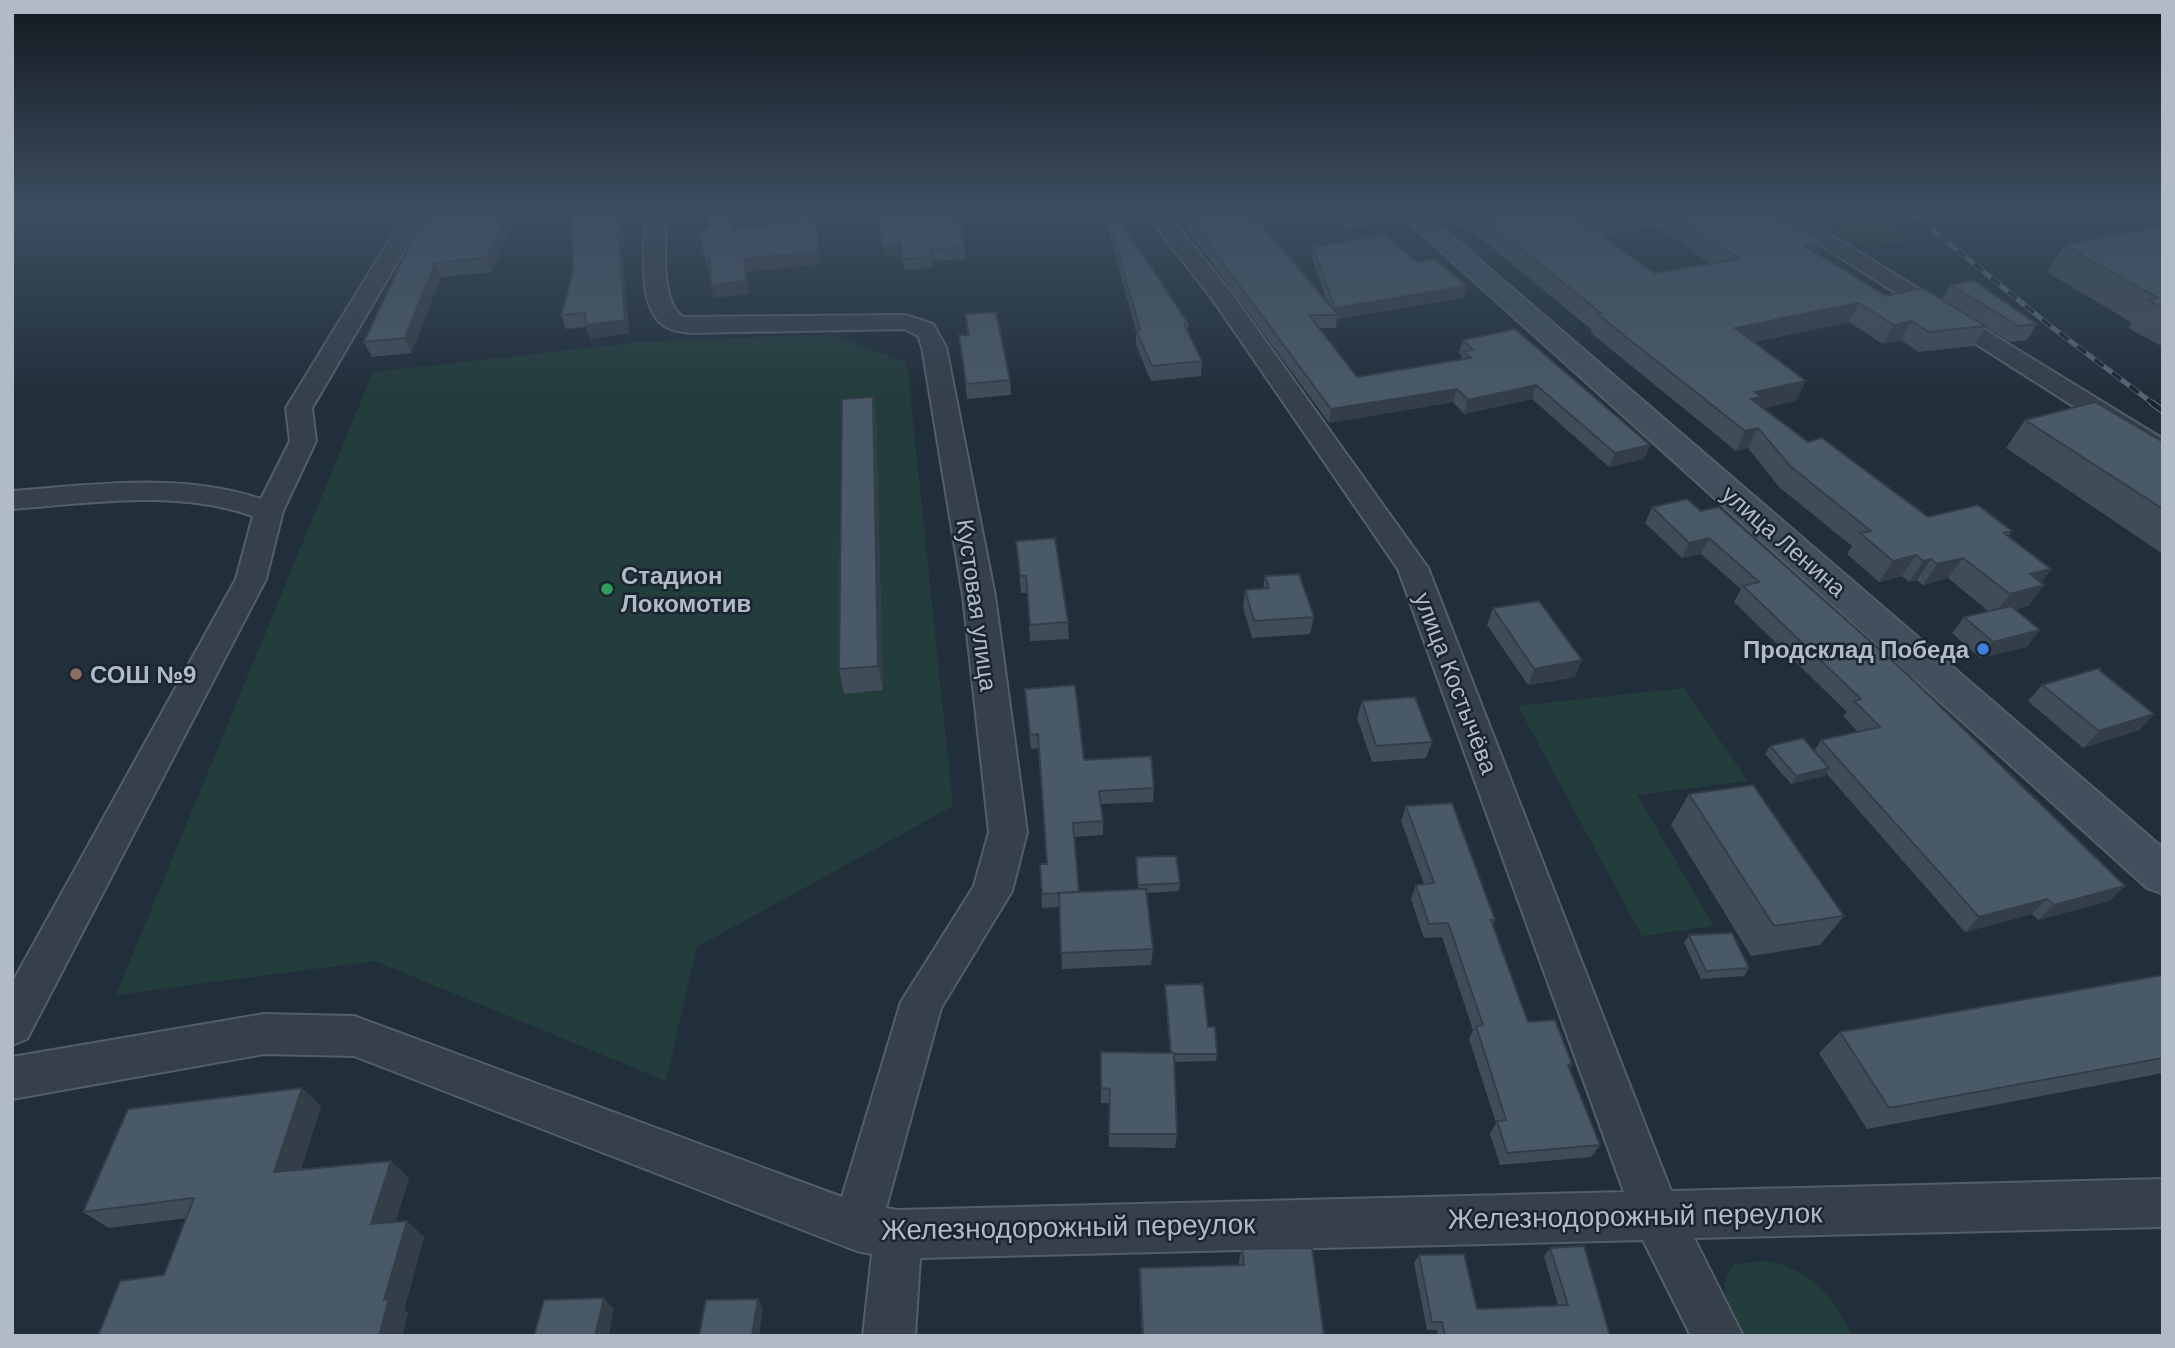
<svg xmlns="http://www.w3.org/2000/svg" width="2175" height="1348" font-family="Arial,sans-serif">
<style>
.green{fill:#233c3c}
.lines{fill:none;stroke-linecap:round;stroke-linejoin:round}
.minor-casing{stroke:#535e69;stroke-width:4}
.secondary-casing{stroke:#535e69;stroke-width:4}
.minor{fill:#35404b;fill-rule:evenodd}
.secondary{fill:#42505e;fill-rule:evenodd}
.rail-far1-casing{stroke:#566572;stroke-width:5}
.rail-casing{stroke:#566572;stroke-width:7}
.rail-far1{stroke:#1a2530;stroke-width:3.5;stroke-dasharray:11;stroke-linecap:butt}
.rail{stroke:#1a2530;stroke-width:4.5;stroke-dasharray:14;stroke-linecap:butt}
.wall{fill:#404d59;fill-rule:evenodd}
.shaded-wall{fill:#343e48}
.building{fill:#4a5967;stroke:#343e48;stroke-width:2;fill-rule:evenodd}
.leisure-dot{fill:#2e9e5b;stroke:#1a2530;stroke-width:2.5}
.shop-dot{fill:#3f7fe0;stroke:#1a2530;stroke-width:2.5}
.education-dot{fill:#8d6e63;stroke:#1a2530;stroke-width:2.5}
.labels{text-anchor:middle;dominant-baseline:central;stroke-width:5;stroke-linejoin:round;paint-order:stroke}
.street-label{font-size:24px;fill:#b0bbc7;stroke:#1a2530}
.poi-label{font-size:24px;font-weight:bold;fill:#b0bbc7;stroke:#1a2530;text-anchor:start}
.near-street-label{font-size:28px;fill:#b0bbc7;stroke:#1a2530}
</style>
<rect width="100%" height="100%" fill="#212f3b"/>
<g class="green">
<polygon points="1791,208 1846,208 1858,214 1888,216 1901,224 1910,239 1907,243 1875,246 1860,245"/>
<polygon points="828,334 907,362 953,806 697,947 666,1081 375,961 116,995 373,372 641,342"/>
<polygon points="1684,688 1748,781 1637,795 1714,926 1642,936 1518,706"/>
<path d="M1766 1261C1808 1267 1836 1298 1852 1336H1739C1729 1310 1715 1288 1734 1264Z"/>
</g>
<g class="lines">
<g class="minor-casing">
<g id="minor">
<path d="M409 208H429L312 408 316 441 283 511 266 579 27 1039 12 1045V983L236 579 253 516C176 489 92 503 12 509V491C95 485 181 472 261 499L290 441 286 408Z"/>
<path d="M647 208H667C666 234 658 301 683 317L905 315 933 324 946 347 995 596 1027 832 1012 891 941 1008 886 1208 898 1210 1624 1192 1398 569 1213 300 1142 208H1163L1229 290 1428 568 1671 1191 2163 1179V1227L1694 1238 1743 1336H1691L1643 1240 920 1258 915 1336H863L872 1254 857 1251 354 1056 264 1054 12 1099V1057L264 1014 354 1016 842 1197 901 1002 974 886 989 832 963 596 922 347 918 336 905 329 690 333C682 332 670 331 663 325 635 303 645 240 647 208Z"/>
<polygon points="1763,208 1787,208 2163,439 2163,459 2153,457"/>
</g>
</g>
<g class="secondary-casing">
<polygon id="secondary" points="1393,208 1419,208 2163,848 2163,894 2147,888"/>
</g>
<use href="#minor" class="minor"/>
<use href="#secondary" class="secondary"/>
<g class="rail-far1-casing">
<polyline id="rail-far1" points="1906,208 2049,325 2155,405"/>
</g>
<g class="rail-casing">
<polyline id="rail" points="2152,403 2163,411"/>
</g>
<use href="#rail-far1" class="rail-far1"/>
<use href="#rail" class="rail"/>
</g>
<g class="wall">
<polygon points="523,208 491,272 441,277 411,353 372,357 364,342 423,228"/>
<polygon points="571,208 621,208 623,214 626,247 622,247 629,333 590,339 586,327 566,329 561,315 573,271"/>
<polygon points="901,208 941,208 943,214 965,247 966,259 932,261 933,268 904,270 902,255 884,257 876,211 901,209"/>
<polygon points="1172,208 1248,208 1326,300 1312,258 1313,247 1417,262 1466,286 1463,298 1337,319 1336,328 1319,328 1357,377 1461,360 1462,356 1459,353 1463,340 1650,445 1644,459 1609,467 1532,399 1464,414 1453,402 1329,423"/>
<polygon points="1322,208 1405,208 1402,220 1345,230"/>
<path d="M1422 208H1766L1823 243 1818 254 1886 296 1942 299 1951 285 2037 324 2027 340 2010 342 1985 327 1974 346 1918 352 1901 340 1883 344 1849 322 1754 342 1796 401 1763 408 1808 442 1928 517 2012 531 2008 536 2051 569 2041 583 2028 606 2015 610 2027 647 1980 658 1952 633 1964 617 1988 611 1948 578 1923 585 1917 580 1909 582 1902 576 1879 582 1847 554 1852 546 1779 487 1748 448 1736 451 1591 333 1592 330 1474 233 1469 234 1443 213 1431 215ZM1657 226 1711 264 1654 273 1603 236Z"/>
<polygon points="1107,212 1188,323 1188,331 1202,361 1201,376 1151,381 1136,345 1136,331 1107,225"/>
<polygon points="2163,226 2163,347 2128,328 2132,323 2047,272 2064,245"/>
<polygon points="965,314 1010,380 1011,395 967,399 959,335 967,335"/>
<polygon points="873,397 876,420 883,690 844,694 839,669"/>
<polygon points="2025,420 2163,442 2163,554 2006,448"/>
<polygon points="1687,499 2125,886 2109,901 2038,920 2032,914 1965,932 1826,773 1824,776 1791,784 1765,754 1770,746 1814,751 1821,740 1858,732 1843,716 1847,712 1734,602 1741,589 1701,554 1682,558 1645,523 1652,507"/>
<polygon points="1016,541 1068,622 1069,639 1030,641 1027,593 1021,593"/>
<polygon points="1265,576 1314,617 1310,634 1252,638 1243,607 1245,590 1263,589"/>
<polygon points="1493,608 1575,677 1528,685 1487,625"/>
<polygon points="2100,671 2139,730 2083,748 2028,701 2042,685"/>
<polygon points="1025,689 1084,760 1154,788 1153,802 1101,804 1103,821 1103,835 1074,837 1079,892 1138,890 1136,857 1180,883 1179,891 1147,893 1153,949 1151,965 1062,969 1059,907 1042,908 1040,864 1047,864 1038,748 1031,749"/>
<polygon points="1362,701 1432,742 1426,758 1372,762 1357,718"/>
<polygon points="1689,794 1844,916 1820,945 1751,956 1671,825"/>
<polygon points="1406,806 1495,920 1493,926 1528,1022 1572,1064 1570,1068 1600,1145 1591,1157 1500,1165 1490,1134 1496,1123 1469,1039 1473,1030 1442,937 1424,938 1411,899 1416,885 1424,884 1401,821"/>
<polygon points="1689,935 1749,968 1744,976 1701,979 1684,943"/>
<polygon points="2163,975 2163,1073 1867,1129 1819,1053 1840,1032"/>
<polygon points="1165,985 1208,1027 1217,1054 1216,1061 1174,1062 1177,1134 1175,1148 1109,1147 1109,1103 1101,1103 1101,1052 1170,1053 1165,992"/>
<polygon points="321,1106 301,1169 409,1178 395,1222 424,1237 404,1310 408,1313 402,1336 98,1336 164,1275 187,1218 109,1228 83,1212"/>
<polygon points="1550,1248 1610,1336 1438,1336 1437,1330 1427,1330 1414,1263 1419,1255 1477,1309 1505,1308 1558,1305 1544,1256"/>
<polygon points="1242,1249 1324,1336 1142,1336 1139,1279 1140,1268 1239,1265 1239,1260"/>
</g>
<g class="shaded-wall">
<polygon points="511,208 523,208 491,272 486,258"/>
<polygon points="620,208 621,208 623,214 626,247 622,247 629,333 590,339 586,325 618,234"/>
<polygon points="1370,208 1405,208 1402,220 1345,230 1348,211"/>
<polygon points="1433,208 1444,208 1443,213 1431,215"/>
<polygon points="1663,208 1657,226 1577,240 1583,222"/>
<polygon points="815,214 821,264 747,272 749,294 714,298 711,285 744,259"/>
<polygon points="1479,215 1474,233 1469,234 1473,216"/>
<polygon points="1823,243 1814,261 1805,246"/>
<polygon points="901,244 903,255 884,257 883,246"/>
<polygon points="710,257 713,270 708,271 705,258"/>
<polygon points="435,263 441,277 411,353 405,338"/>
<polygon points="1466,286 1463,298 1337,319 1338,315 1334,315 1335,308"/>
<polygon points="1859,303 1849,322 1726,347 1735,328"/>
<polygon points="1911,321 1901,340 1883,344 1894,325"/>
<polygon points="1806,381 1796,401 1756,410 1751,399 1755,392"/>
<polygon points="1536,385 1532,399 1464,414 1468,400"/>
<polygon points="1457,389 1453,402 1329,423 1331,409"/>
<polygon points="873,397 876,420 883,690 878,666"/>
<polygon points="1758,428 1748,448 1736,451 1745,431"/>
<polygon points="1650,445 1644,459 1609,467 1615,453"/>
<polygon points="1709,538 1701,554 1682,558 1689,543"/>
<polygon points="1916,555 1902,576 1879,582 1893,561"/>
<polygon points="1963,558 1948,578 1923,585 1937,564"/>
<polygon points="1931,559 1917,580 1909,582 1923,561"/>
<polygon points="2051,569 2037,587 2044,585 2028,606 1994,615 2010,594 2030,574"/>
<polygon points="2040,630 2027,647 1980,658 1993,642"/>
<polygon points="1582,660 1575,677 1528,685 1534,669"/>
<polygon points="2154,714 2139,730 2083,748 2099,731"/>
<polygon points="1829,768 1824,776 1791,784 1796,776"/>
<polygon points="2125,886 2109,901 2038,920 2054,905"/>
<polygon points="2047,899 2032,914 1965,932 1979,917"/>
<polygon points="302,1088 321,1106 295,1188 274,1172"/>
<polygon points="391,1161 409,1178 390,1240 371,1224"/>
<polygon points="407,1221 424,1237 404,1310 408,1313 402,1336 379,1336 384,1300"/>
<polygon points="604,1298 614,1309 609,1336 595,1336"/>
<polygon points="758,1299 763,1308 759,1336 752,1336"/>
</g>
<g class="building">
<polygon points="430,208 511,208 486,258 435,263 405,338 364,342 409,246 419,228 423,228"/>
<polygon points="571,208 620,208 622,234 618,234 625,320 586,325 585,313 561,315 573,271"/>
<polygon points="708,208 726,208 732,230 783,223 782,217 815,214 819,251 744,259 746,281 711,285 710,257 705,258 698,230 709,228"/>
<polygon points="902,208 941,208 943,214 959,213 965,247 930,250 932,257 902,259 901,244 883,246 876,211"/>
<polygon points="1182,208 1248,208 1338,315 1309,315 1357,377 1471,358 1463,352 1473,350 1463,340 1515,329 1650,445 1615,453 1536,385 1468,400 1457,389 1331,409"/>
<polygon points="1344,208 1370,208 1348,211"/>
<path d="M1463 208H1766L1823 243 1805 246 1886 296 1923 288 1985 326 1929 332 1911 321 1894 325 1859 303 1735 328 1806 381 1755 392 1762 397 1751 399 1808 442 1822 438 1928 517 1978 505 2012 531 2004 533 2051 569 2030 574 2044 585 2010 594 1963 558 1937 564 1931 559 1923 561 1916 555 1893 561 1860 533 1871 531 1790 466 1758 428 1745 431 1597 314 1601 313 1479 215 1473 216ZM1663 208 1739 259 1654 273 1583 222Z"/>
<polygon points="1113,209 1188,323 1184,324 1202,361 1152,366 1136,330 1140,330 1107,212"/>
<polygon points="2163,226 2163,308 2148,300 2158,298 2064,245"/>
<polygon points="1385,235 1417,262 1435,259 1466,286 1335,308 1313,247"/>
<polygon points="1973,280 2037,324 2019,326 1951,285"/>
<polygon points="996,312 1010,380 966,384 959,335 969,335 965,314"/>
<polygon points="873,397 878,666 839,669 842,399"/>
<polygon points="2095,402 2163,442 2163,509 2025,420"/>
<polygon points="1687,499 1701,511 1719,507 1907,674 2125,886 2054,905 2047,899 1979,917 1821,740 1880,727 1854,701 1861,699 1743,586 1759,582 1709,538 1689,543 1652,507"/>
<polygon points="1055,538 1068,622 1030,625 1026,576 1020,576 1016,541"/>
<polygon points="1299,574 1314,617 1254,621 1245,590 1269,588 1265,576"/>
<polygon points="1539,601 1582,660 1534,669 1493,608"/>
<polygon points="2011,606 2040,630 1993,642 1964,617"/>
<polygon points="2100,668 2100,671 2154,714 2099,731 2042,685"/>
<polygon points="1075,685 1084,760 1151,756 1154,788 1099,791 1103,821 1073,823 1079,892 1042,894 1040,864 1047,864 1038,734 1030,735 1025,689"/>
<polygon points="1415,697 1432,742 1376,746 1362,701"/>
<polygon points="1803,738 1829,768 1796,776 1770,746"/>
<polygon points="1753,785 1844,916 1774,926 1689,794"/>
<polygon points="1452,803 1495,920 1491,920 1528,1022 1555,1020 1572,1064 1568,1065 1600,1145 1507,1153 1497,1121 1506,1120 1476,1026 1483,1025 1448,923 1429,924 1416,885 1434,883 1406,806"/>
<polygon points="1176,856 1180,883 1138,885 1136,857"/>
<polygon points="1146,889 1153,949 1061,953 1059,893"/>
<polygon points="1732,933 1749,968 1706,971 1689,935"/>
<polygon points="2163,975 2163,1058 1889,1108 1840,1032"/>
<polygon points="1203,984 1208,1027 1215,1027 1217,1054 1174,1054 1174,1053 1171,1053 1165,985"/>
<polygon points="1101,1052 1174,1053 1177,1134 1109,1134 1110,1089 1101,1088"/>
<polygon points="302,1088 274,1172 391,1161 371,1224 407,1221 384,1300 389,1299 379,1336 98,1336 120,1281 164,1275 194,1198 83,1212 128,1109"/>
<polygon points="1584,1246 1610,1336 1445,1336 1442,1322 1432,1322 1419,1255 1464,1254 1477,1309 1505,1308 1568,1305 1550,1248"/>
<polygon points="1312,1248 1324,1336 1143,1336 1140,1268 1244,1265 1242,1249"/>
<polygon points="604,1298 595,1336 534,1336 544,1300"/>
<polygon points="758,1299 752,1336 699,1336 706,1300"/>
</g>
<linearGradient id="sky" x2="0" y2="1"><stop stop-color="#121a20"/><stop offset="0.53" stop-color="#3d4d60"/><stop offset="1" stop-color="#3d4d60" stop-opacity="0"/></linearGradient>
<rect width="2175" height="396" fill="url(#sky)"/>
<circle class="leisure-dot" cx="607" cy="589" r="7"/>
<circle class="shop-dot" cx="1983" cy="649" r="7"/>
<circle class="education-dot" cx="76" cy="674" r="7"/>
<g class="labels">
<g class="street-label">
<text transform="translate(1784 541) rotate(41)">улица Ленина</text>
<text transform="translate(977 605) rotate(82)">Кустовая улица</text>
<text transform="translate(1456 683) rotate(69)">улица Костычёва</text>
</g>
<g class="poi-label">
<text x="621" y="575">Стадион<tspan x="621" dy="28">Локомотив</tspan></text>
<text x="1969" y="649" text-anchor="end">Продсклад Победа</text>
<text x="90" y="674">СОШ №9</text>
</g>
<g class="near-street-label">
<text transform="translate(1635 1216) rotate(-1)">Железнодорожный переулок</text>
<text transform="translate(1068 1227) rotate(-1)">Железнодорожный переулок</text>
</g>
</g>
<rect width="2175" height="1348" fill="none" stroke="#b0bbc7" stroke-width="28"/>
</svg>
